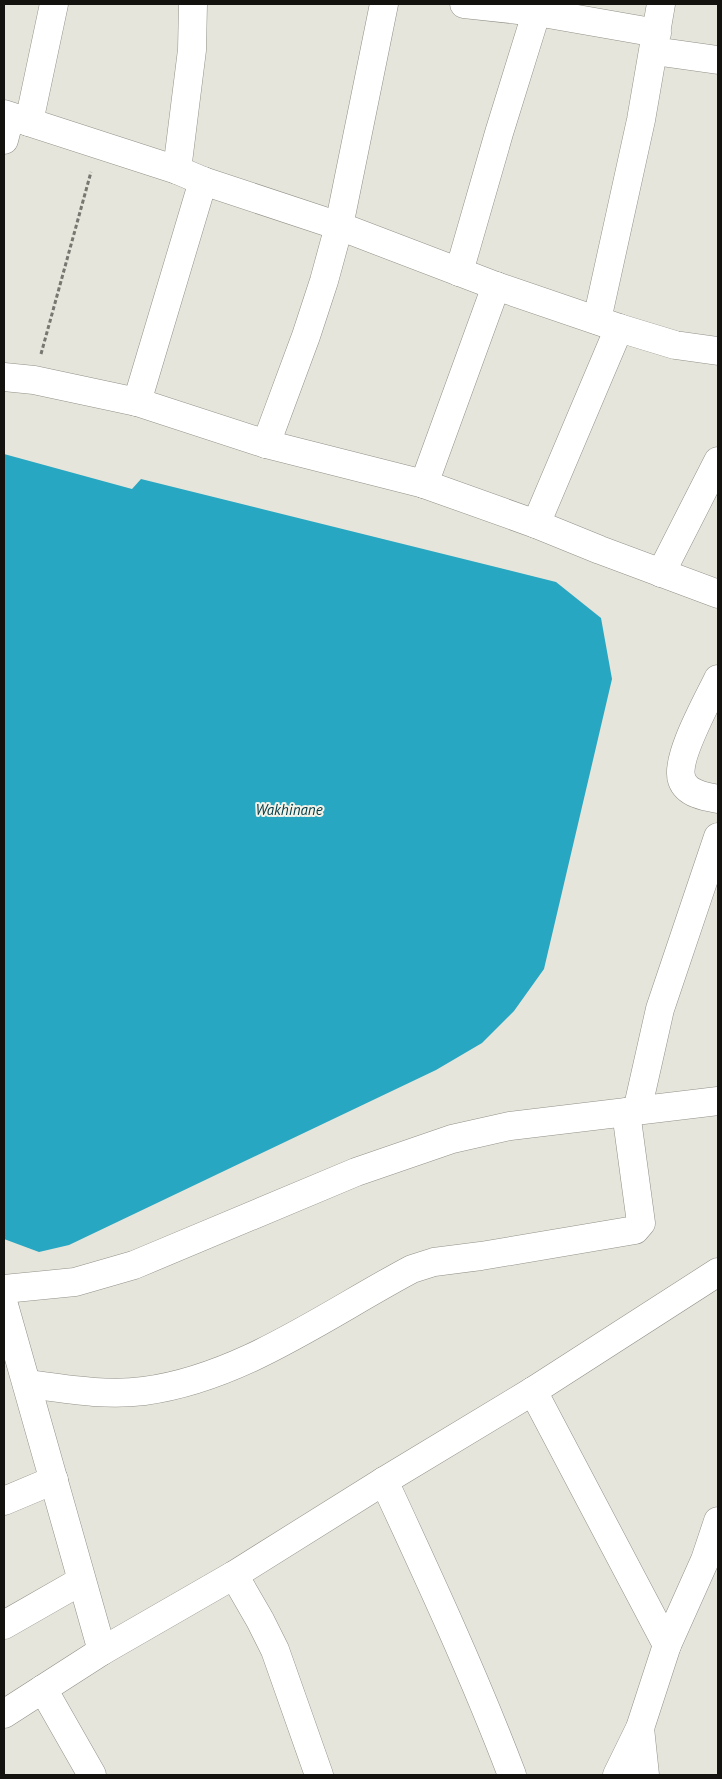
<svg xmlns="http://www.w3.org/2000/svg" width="722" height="1779" font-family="'PT Sans',sans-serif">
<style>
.water{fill:#27a7c2}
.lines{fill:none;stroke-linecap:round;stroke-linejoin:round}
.minor-casing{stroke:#929188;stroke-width:29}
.path{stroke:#777670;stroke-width:3;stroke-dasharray:4 2.5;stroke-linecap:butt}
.minor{stroke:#fff;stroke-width:28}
.labels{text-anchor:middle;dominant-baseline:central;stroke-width:4;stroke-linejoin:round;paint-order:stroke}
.water-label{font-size:15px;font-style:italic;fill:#013a46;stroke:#f3f2e8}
</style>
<rect width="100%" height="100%" fill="#e6e5db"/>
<polygon class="water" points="4,454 132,489 141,479 556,582 601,618 612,679 544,969 514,1011 482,1043 436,1070 69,1245 39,1252 4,1239"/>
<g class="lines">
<g class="minor-casing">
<g id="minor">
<polyline points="464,4 537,12 657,33"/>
<polyline points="654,51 718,60"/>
<polyline points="4,114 177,170 203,181 339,226 496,286 619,328 675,345 718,351"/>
<polyline points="29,122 54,4"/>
<polyline points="4,140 10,117"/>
<polyline points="177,170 192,50 193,4"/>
<polyline points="459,272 499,133 539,4"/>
<polyline points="597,320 641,120 661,4"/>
<polyline points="4,377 34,380 137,402 266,444 424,484 536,524 600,550 718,594"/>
<polyline points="137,402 203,181"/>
<polyline points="266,444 306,336 324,281 339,226 384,4"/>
<polyline points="424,484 496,286"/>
<polyline points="536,524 619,328"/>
<polyline points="661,573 718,461"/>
<path d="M718 679C708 700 674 760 682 780 687 794 706 797 718 799"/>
<polyline points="637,1111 660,1009 718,837"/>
<polyline points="4,1289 75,1282 134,1265 356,1172 452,1139 510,1126 718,1101"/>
<polyline points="4,1305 102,1651"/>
<path d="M27 1384C66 1389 105 1396 144 1391 242 1378 327 1314 412 1269L434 1262 481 1256 635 1230 641 1223 626 1112"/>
<polyline points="533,1391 667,1645"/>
<path d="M384 1481C429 1578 474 1675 512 1775"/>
<polyline points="4,1501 54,1480"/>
<polyline points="234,1575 260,1620 275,1650 319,1775"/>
<polyline points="4,1625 81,1581"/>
<polyline points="43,1689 92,1775"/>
<polyline points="4,1714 102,1651 234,1575 384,1481 533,1391 718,1272"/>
<polyline points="640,1728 645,1775"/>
<polyline points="617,1775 640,1728 667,1645 705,1560 718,1521"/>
</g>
</g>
<polyline class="path" points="41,354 91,172"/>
<use href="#minor" class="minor"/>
</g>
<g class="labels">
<g class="water-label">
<text x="289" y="809">Wakhinane</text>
</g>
</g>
<rect width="722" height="1779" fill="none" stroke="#13120f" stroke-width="10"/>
</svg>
